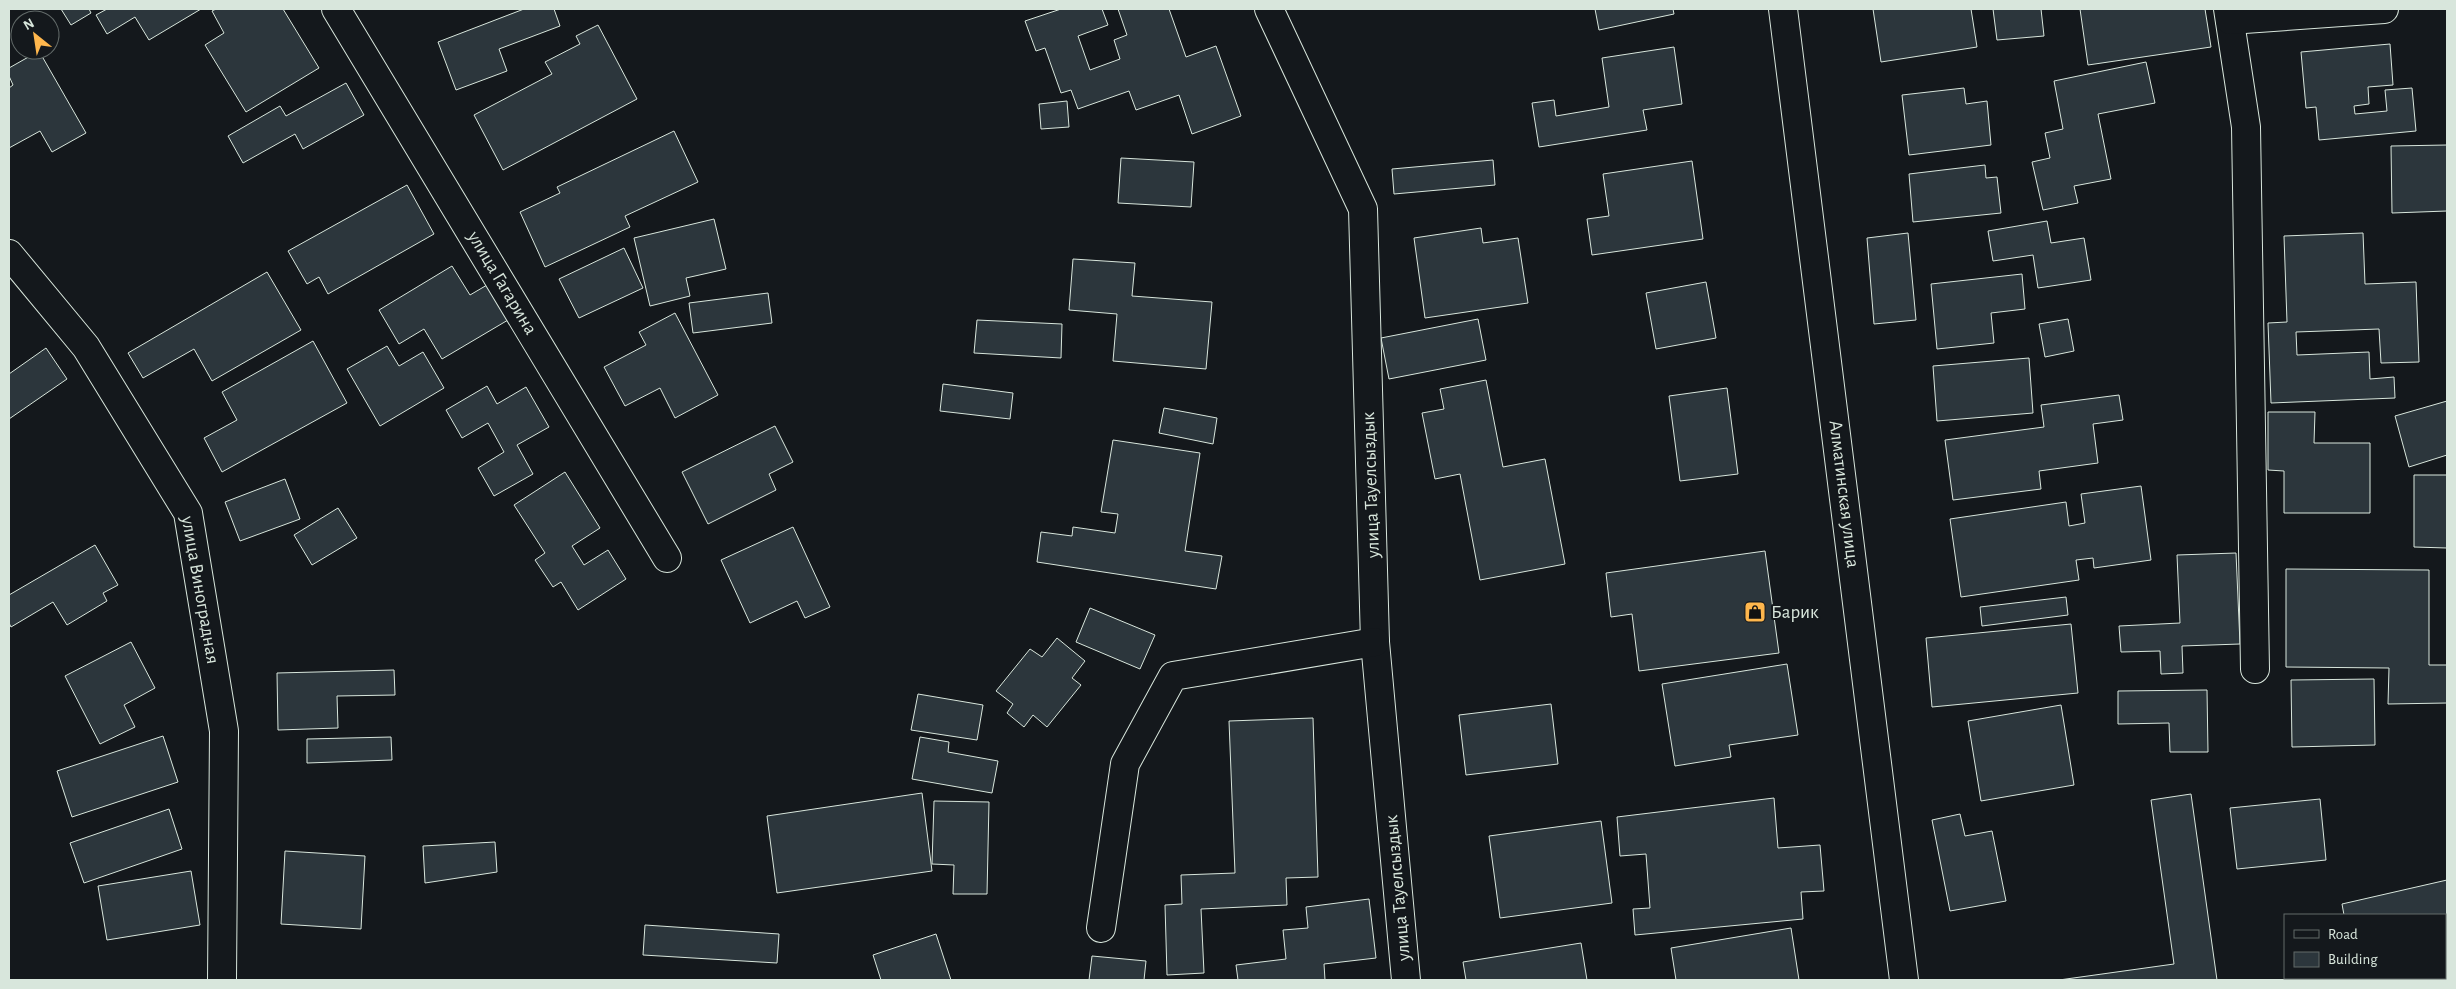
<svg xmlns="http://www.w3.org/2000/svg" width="2456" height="989" font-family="'Alegreya Sans',sans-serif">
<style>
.building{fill:#2c363c;stroke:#d8e6dc}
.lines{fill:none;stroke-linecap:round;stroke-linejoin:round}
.street-casing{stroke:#d8e6dc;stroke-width:30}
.secondary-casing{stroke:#d8e6dc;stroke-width:30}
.street{stroke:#14181c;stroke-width:28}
.secondary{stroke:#14181c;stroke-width:28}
.labels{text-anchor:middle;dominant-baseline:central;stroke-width:4;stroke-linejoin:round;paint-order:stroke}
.street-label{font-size:19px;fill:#d8e6dc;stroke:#14181c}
.poi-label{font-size:19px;fill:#d8e6dc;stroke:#14181c;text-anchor:start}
</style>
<rect width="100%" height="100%" fill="#14181c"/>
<g class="building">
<polygon points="61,9 89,9 91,13 71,25"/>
<polygon points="107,9 201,9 149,40 135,17 107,34 96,15"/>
<polygon points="216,9 283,9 319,68 246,112 205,45 224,33 212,11"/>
<polygon points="524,9 554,9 560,26 499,49 507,71 456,90 438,42"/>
<polygon points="1061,9 1102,9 1108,25 1078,36 1090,70 1120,59 1114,40 1127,35 1118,9 1169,9 1186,57 1216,46 1241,116 1192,134 1179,95 1136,110 1129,91 1078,109 1071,90 1061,93 1045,48 1036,51 1025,21"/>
<polygon points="1595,9 1673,9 1674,14 1599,30"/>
<polygon points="1873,9 1971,9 1977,47 1881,62"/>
<polygon points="1993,9 2041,9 2044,36 1997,40"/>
<polygon points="2080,9 2205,9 2211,47 2088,65"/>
<polygon points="598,25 637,99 503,170 474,115 552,74 545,62 580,44 576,36"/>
<polygon points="2390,44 2393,85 2368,87 2369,104 2354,106 2355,114 2387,111 2385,90 2412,88 2416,131 2319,140 2316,107 2306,108 2301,52"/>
<polygon points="1674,47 1682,104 1643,110 1647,130 1539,147 1532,103 1554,100 1556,116 1609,107 1602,58"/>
<polygon points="39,51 86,133 52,152 40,131 9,148 9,88 13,85 9,76 9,68"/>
<polygon points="2146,62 2155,103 2098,114 2111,179 2074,186 2078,203 2043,210 2032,162 2050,158 2045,133 2063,129 2054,81"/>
<polygon points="346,83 364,115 303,149 295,134 243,163 228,136 280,106 286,116"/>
<polygon points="1964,88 1966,104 1987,101 1991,145 1909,155 1902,95"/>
<polygon points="1067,101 1069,127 1041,129 1039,104"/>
<polygon points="674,131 698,182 625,216 630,227 545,267 520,212 560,193 557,187"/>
<polygon points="2447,145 2447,211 2392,213 2391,146"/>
<polygon points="1121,158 1194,162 1191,207 1118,203"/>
<polygon points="1493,160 1495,185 1394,194 1392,169"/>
<polygon points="1692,161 1703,239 1592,255 1587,219 1609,216 1603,174"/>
<polygon points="1985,165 1986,178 1997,177 2001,213 1913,222 1909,174"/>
<polygon points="407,185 434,234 328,294 319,277 307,284 288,251"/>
<polygon points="714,219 726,269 686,278 690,296 650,306 634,238"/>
<polygon points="2047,221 2051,243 2084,238 2091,280 2038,288 2033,255 1993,261 1988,231"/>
<polygon points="1481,228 1483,243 1518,238 1528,303 1425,318 1414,238"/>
<polygon points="1908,233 1916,320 1874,324 1867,238"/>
<polygon points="2363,233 2365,284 2416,282 2419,362 2381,363 2379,329 2296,332 2297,355 2369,352 2370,379 2394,377 2395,398 2271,403 2268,323 2287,322 2284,236"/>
<polygon points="624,248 643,288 579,318 559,279"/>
<polygon points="1073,259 1135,263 1132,296 1212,302 1206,369 1113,361 1117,314 1069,310"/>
<polygon points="452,266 470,295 487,285 508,320 442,359 424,329 399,344 379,310"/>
<polygon points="267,272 301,330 212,381 194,349 143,378 128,353"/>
<polygon points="2022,274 2025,309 1991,313 1994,343 1937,349 1931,284"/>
<polygon points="1706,282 1716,338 1656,349 1646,293"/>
<polygon points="768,293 772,323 693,333 689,303"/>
<polygon points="675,313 718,395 675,418 660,388 625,406 604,367 646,345 639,332"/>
<polygon points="1478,319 1486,360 1389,379 1381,338"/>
<polygon points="2068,319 2074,351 2045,357 2039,324"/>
<polygon points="977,320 1062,324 1061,358 974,353"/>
<polygon points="313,341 347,403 222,472 204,438 237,420 222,392"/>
<polygon points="387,346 399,366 423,352 444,388 380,426 347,369"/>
<polygon points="46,348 67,379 9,419 9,374"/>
<polygon points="2029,358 2033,413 1937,421 1933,366"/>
<polygon points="1486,380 1503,467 1545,459 1565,564 1480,580 1460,474 1435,479 1422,413 1444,409 1440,389"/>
<polygon points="943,384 1013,393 1010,419 940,411"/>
<polygon points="487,386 497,404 526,387 549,427 517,445 533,474 494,496 478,468 504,452 488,423 462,438 446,410"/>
<polygon points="1727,388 1738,474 1680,481 1669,396"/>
<polygon points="2119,395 2123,420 2093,424 2098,463 2039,471 2041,489 1953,500 1945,440 2044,427 2041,405"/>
<polygon points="2447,401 2447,455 2409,467 2395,416"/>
<polygon points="1164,408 1217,418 1213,444 1159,433"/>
<polygon points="2268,412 2315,412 2314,443 2370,443 2370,513 2284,513 2284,471 2268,470"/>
<polygon points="775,426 793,462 769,474 776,490 708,524 682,472"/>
<polygon points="1113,440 1200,453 1185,551 1222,556 1216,589 1037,562 1041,532 1072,536 1073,527 1115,533 1118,514 1101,512"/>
<polygon points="565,472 600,528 572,546 584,565 608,550 626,579 578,610 561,582 553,587 535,560 545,553 514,505"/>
<polygon points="2414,475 2447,475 2447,548 2414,547"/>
<polygon points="285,479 300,519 240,541 225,502"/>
<polygon points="2141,486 2151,560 2094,568 2093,558 2076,560 2079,580 1961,597 1950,519 2066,502 2069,526 2085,523 2081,494"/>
<polygon points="338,508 357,538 312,565 294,535"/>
<polygon points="793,527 830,607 805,618 797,601 750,623 721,560"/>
<polygon points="95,545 118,585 103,593 107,601 67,625 53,602 11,627 9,623 9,595"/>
<polygon points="1765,551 1779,653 1639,671 1632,614 1611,617 1606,573"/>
<polygon points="2236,553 2240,644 2182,646 2183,673 2161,674 2160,651 2121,652 2119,626 2180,623 2177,555"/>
<polygon points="2286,569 2429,570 2429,665 2447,665 2447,703 2388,704 2389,668 2286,667"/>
<polygon points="2066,597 2068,615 1982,626 1980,607"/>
<polygon points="1090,608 1155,635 1140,669 1076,642"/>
<polygon points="2071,624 2078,693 1932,707 1926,638"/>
<polygon points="1057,638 1085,661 1072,678 1081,685 1047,727 1033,715 1024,727 1007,713 1013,704 996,691 1030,649 1042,657"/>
<polygon points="131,642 155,688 124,705 135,727 100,744 65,676"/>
<polygon points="1787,664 1798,735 1729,745 1731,757 1675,766 1662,684"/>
<polygon points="394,670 395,695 337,696 338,728 278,730 277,673"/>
<polygon points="2374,679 2375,745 2292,747 2291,680"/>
<polygon points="2207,690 2208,752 2170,752 2169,723 2118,724 2118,691"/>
<polygon points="918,694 983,705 977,740 911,730"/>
<polygon points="1551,704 1558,764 1466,775 1459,715"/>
<polygon points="2061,705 2074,785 1981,801 1968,721"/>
<polygon points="1313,718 1318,877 1286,878 1287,905 1201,909 1204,973 1167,975 1165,905 1182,904 1181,875 1235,873 1229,721"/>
<polygon points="163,736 178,782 72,817 57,771"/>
<polygon points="391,737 392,760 307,763 307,739"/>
<polygon points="920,737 949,742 948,752 998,761 992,793 912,779"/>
<polygon points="922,793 932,871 777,893 767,816"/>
<polygon points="2191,794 2217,980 2059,980 2174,964 2151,800"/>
<polygon points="1774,798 1778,848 1820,845 1824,891 1801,892 1803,919 1635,935 1633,909 1650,908 1646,854 1620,856 1617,817"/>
<polygon points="2320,799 2326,860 2237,869 2230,808"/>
<polygon points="934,801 989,802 987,894 953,894 954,865 932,864"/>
<polygon points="169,809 182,849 84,883 70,843"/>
<polygon points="1960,814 1965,836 1992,831 2006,901 1950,911 1932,820"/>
<polygon points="1601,821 1612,903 1500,918 1489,836"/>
<polygon points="495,842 497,872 425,883 423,846"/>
<polygon points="285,851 365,856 361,929 281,924"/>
<polygon points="191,871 200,925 107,940 98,886"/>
<polygon points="2447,880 2447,938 2445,939 2445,915 2344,915 2342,904"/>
<polygon points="1369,899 1376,958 1324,964 1325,980 1238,980 1236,965 1286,959 1283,930 1308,928 1306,907"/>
<polygon points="645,925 779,934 777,963 643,955"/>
<polygon points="1791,928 1799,980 1676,980 1671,948"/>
<polygon points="936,934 951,980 881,980 873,955"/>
<polygon points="1581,943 1587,980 1466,980 1463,962"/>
<polygon points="1092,956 1146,961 1144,980 1089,980"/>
<polygon points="2318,978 2412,978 2412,980 2307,980"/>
</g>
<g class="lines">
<g class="street-casing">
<g id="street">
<polyline points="336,9 667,558"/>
<polyline points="1269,9 1363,209 1375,642 1406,980"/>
<polyline points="2228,9 2246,127 2255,669"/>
<polyline points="2230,20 2384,9"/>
<polyline points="9,254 86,347 188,513 224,731 222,980"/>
<polyline points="1101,928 1125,764 1173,676 1375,642"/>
</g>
</g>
<g class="secondary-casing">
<polyline id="secondary" points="1783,9 1904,980"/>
</g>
<use href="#street" class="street"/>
<use href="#secondary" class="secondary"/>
</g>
<defs>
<g id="shop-square" transform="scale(1.125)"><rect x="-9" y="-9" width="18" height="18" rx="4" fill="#ffb74d" stroke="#14181c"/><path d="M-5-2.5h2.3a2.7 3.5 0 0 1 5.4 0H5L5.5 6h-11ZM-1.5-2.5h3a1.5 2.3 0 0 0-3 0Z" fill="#111"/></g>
</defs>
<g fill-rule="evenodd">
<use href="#shop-square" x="1755" y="612"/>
</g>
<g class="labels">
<g class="street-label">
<text transform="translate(502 283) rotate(59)">улица Гагарина</text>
<text transform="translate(1371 485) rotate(-92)">улица Тауелсыздык</text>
<text transform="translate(1844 494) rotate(83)">Алматинская улица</text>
<text transform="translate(200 590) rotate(80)">улица Виноградная</text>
<text transform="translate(1398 888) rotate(-95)">улица Тауелсыздык</text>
</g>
<g class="poi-label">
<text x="1771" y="612">Барик</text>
</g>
</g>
<rect width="2456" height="989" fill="none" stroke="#d8e6dc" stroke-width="20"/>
<rect x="2284" y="914" width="162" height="65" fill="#14181c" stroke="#626a69"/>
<rect x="2294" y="930" width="25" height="8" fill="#14181c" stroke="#626a69"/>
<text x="2328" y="939" font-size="15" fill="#d8e6dc">Road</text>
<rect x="2294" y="952" width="25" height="15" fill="#2c363c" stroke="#626a69"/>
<text x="2328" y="964" font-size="15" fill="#d8e6dc">Building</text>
<g transform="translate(35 35) rotate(330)"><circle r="24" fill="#14181c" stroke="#626a69"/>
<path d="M0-4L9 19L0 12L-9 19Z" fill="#ffb74d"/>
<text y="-8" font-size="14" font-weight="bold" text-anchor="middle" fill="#d8e6dc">N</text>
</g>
</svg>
